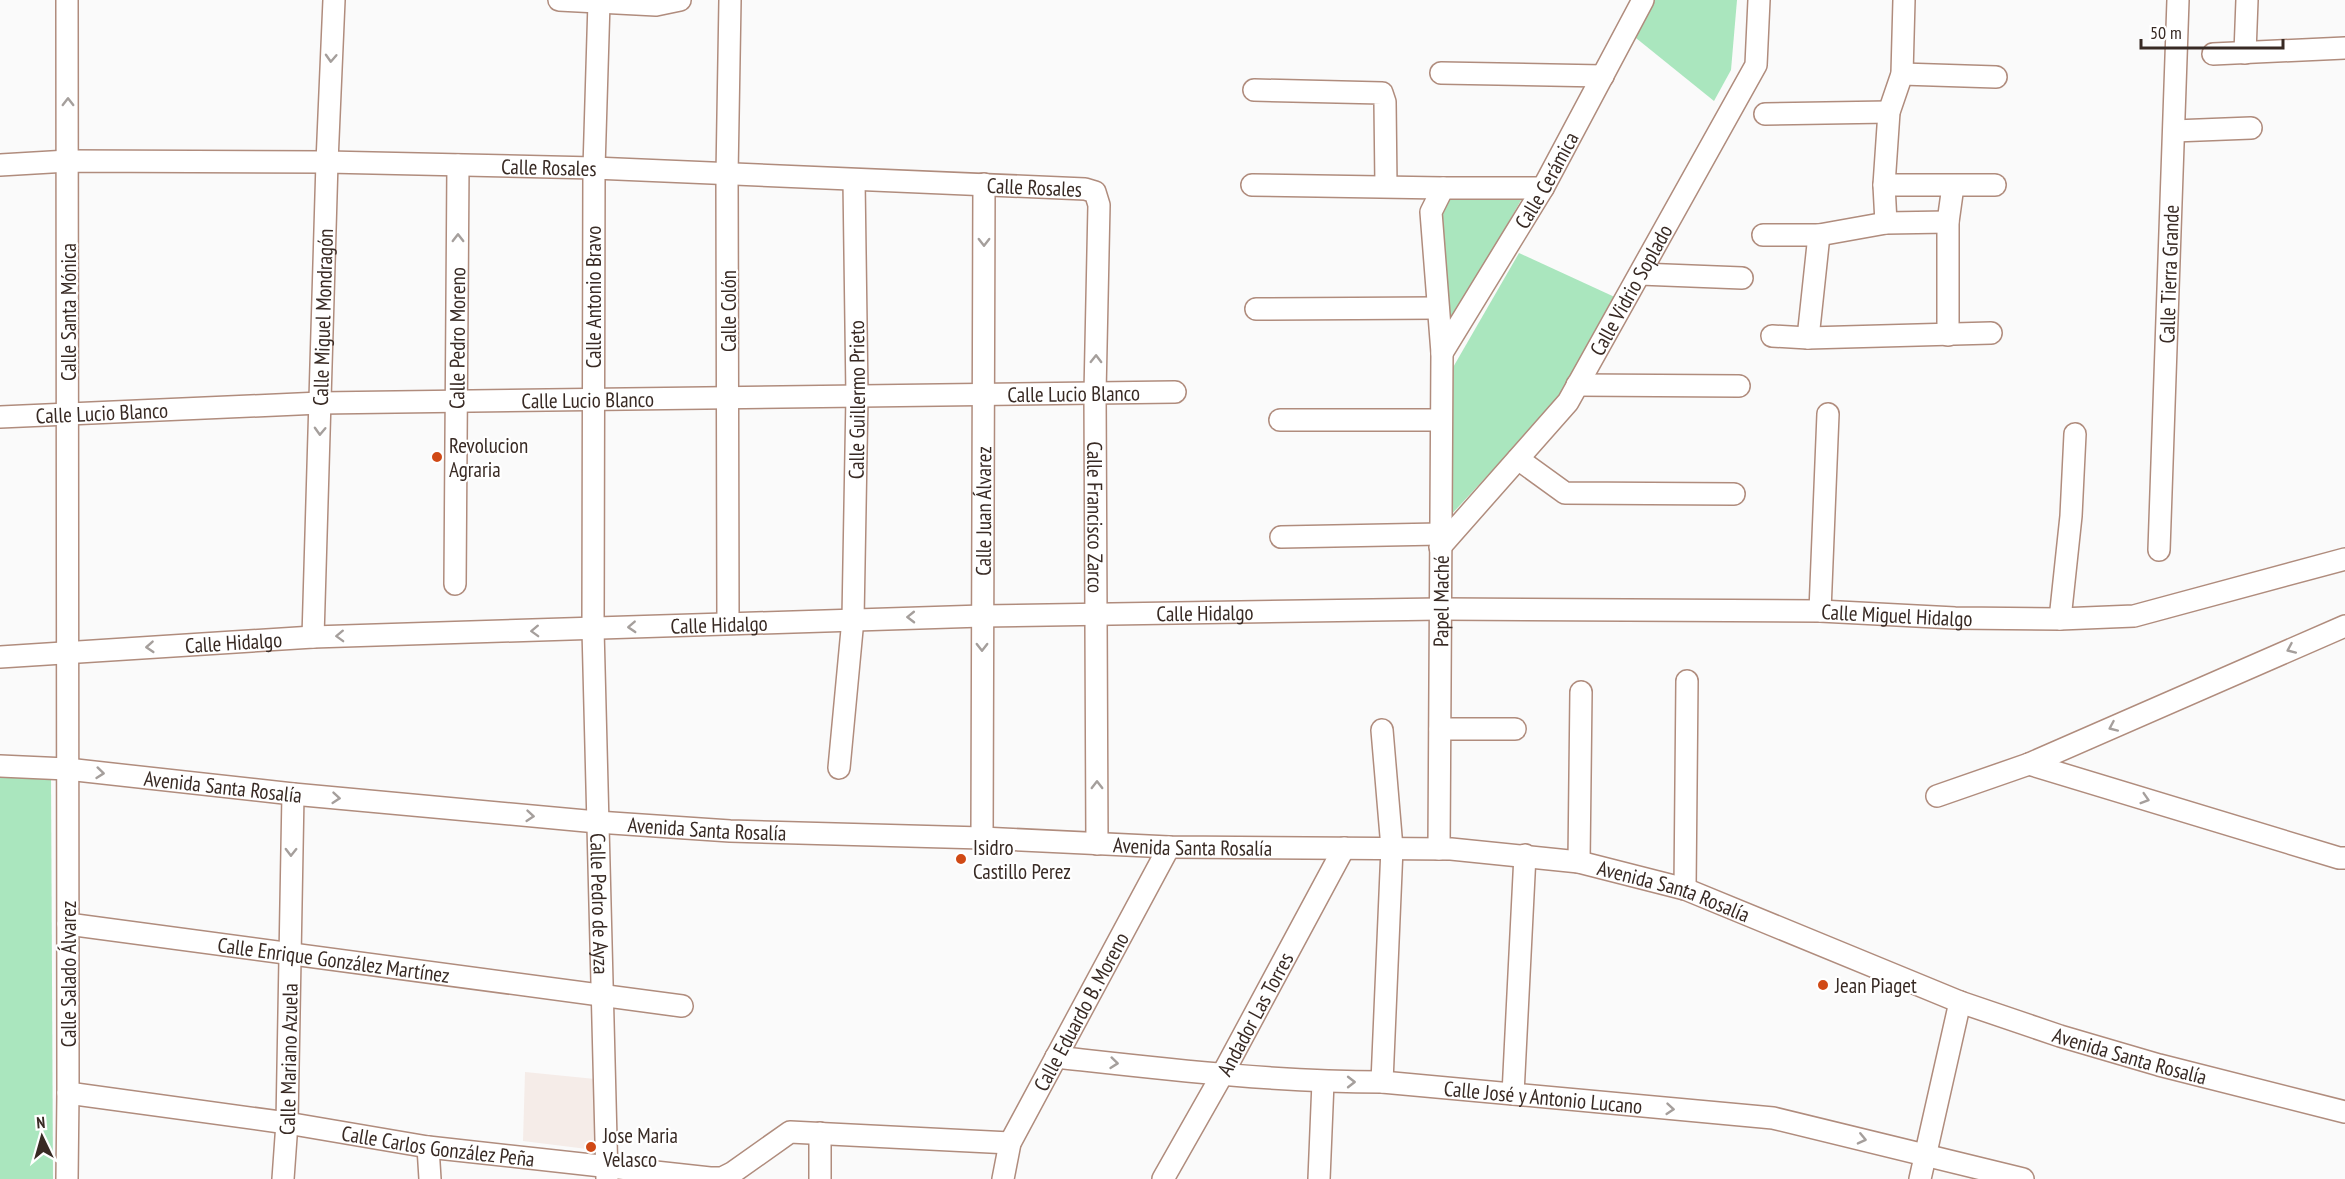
<svg xmlns="http://www.w3.org/2000/svg" width="2345" height="1179" font-family="'PT Sans Narrow',sans-serif">
<style>
.built{fill:#f5ece8}
.green{fill:#aae6be}
.lines{fill:none;stroke-linecap:round;stroke-linejoin:round}
.minor-casing{stroke:#b08c7d;stroke-width:24}
.minor{stroke:#fff;stroke-width:21}
.oneway{stroke:#a59f9c}
.poi-dot{fill:#d04915;stroke:#fff;stroke-width:2}
.labels{text-anchor:middle;dominant-baseline:central;stroke-width:4.5;stroke-linejoin:round;paint-order:stroke}
.street-label{font-size:21px;fill:#382a24;stroke:#fff}
.poi-label{font-size:21px;fill:#382a24;stroke:#fff;text-anchor:start}
</style>
<rect width="100%" height="100%" fill="#fafafa"/>
<polygon class="built" points="525,1072 595,1079 595,1150 523,1141"/>
<g class="green">
<polygon points="1649,0 1737,0 1731,70 1714,101 1631,34"/>
<polygon points="1445,190 1525,193 1444,337 1433,212"/>
<polygon points="1519,253 1619,299 1566,391 1449,517 1448,376"/>
<polygon points="0,772 51,775 53,1179 0,1179"/>
</g>
<g class="lines">
<g class="minor-casing">
<g id="minor">
<polyline points="559,0 656,5 680,0"/>
<path id="s1" d="M599 2 594 168 593 629 607 1179"/>
<polyline points="2245,53 2247,0"/>
<polyline points="2213,54 2345,48"/>
<polyline points="1441,73 1603,76"/>
<polyline points="1902,74 1996,77"/>
<polyline points="1254,90 1382,93 1385,102 1386,186"/>
<polyline points="1765,114 1889,112"/>
<polyline points="2174,131 2251,128"/>
<path id="s2" d="M0 165 68 161 327 162 594 168 1085 189 1095 192 1099 205 1095 393 1097 844"/>
<polyline points="1252,185 1443,188 1543,188"/>
<polyline points="1884,185 1995,185"/>
<polyline points="1886,223 1884,185 1889,112 1902,74 1904,0"/>
<polyline points="1763,235 1819,235 1886,223 1948,222"/>
<polyline points="1640,274 1742,278"/>
<polyline points="1256,309 1438,308"/>
<polyline points="1948,335 1948,222 1953,186"/>
<polyline points="1772,336 1808,338 1991,333"/>
<polyline points="1808,338 1819,235"/>
<path id="s3" d="M1442 353 1543 188 1643 0"/>
<polyline points="1577,385 1739,386"/>
<path id="s4" d="M0 417 320 403 1175 392"/>
<polyline points="1280,420 1441,420"/>
<polyline points="1518,459 1565,493 1734,494"/>
<polyline points="1281,537 1440,534"/>
<path id="s5" d="M1440 547 1568 402 1756 65 1759 0"/>
<path id="s6" d="M2159 550 2178 0"/>
<path id="s7" d="M455 584 458 165"/>
<polyline points="1820,611 1828,414"/>
<polyline points="2060,619 2071,516 2075,434"/>
<polyline points="728,623 727,175 730,0"/>
<path id="s8" d="M313 637 327 162 334 0"/>
<path id="s9" d="M0 657 313 637 982 616 1440 609 1820 611 1955 618 2060 619 2134 616 2345 559"/>
<polyline points="1440,729 1515,729"/>
<polyline points="1382,730 1392,848 1382,1082"/>
<polyline points="2029,764 2339,858 2345,858"/>
<path id="s10" d="M0 766 67 769 293 794 597 822 730 831 982 838 1169 847 1451 849 1579 862 1685 889 1960 1002 2060 1036 2159 1065 2345 1112"/>
<path id="s11" d="M839 768 853 619 857 396 854 180"/>
<polyline points="1937,796 2029,764 2345,626"/>
<path id="s12" d="M982 838 984 184"/>
<path id="s13" d="M1439 849 1442 353 1431 212 1443 188"/>
<polyline points="1579,862 1581,692"/>
<polyline points="1685,889 1687,681"/>
<path id="s14" d="M68 924 682 1006"/>
<path id="s15" d="M1056 1057C1165 1069 1273 1082 1382 1082L1773 1118 2023 1179"/>
<path id="s16" d="M68 1093 287 1123 428 1147 710 1178H722L732 1173 790 1132 1010 1143"/>
<polyline points="1513,1094 1525,855"/>
<polyline points="820,1133 820,1179"/>
<polyline points="428,1147 430,1179"/>
<polyline points="67,1179 68,1093 67,0"/>
<path id="s17" d="M283 1179 287 1123 293 794"/>
<path id="s18" d="M1003 1179 1010 1143 1169 847"/>
<path id="s19" d="M1163 1179 1222 1075 1344 848"/>
<polyline points="1319,1179 1323,1082"/>
<polyline points="1920,1179 1960,1002"/>
</g>
</g>
<use href="#minor" class="minor"/>
</g>
<defs><path id="oneway-chevron" d="M-2-3.5L2.5 0L-2 3.5" fill="none" stroke-width="1.6" stroke-linecap="round" stroke-linejoin="round" transform="scale(1.5)"/></defs>
<g class="oneway">
<use href="#oneway-chevron" transform="translate(331 58) rotate(93)"/>
<use href="#oneway-chevron" transform="translate(68 102) rotate(-90)"/>
<use href="#oneway-chevron" transform="translate(458 238) rotate(-90)"/>
<use href="#oneway-chevron" transform="translate(984 242) rotate(90)"/>
<use href="#oneway-chevron" transform="translate(1096 359) rotate(-89)"/>
<use href="#oneway-chevron" transform="translate(320 431) rotate(92)"/>
<use href="#oneway-chevron" transform="translate(911 617) rotate(179)"/>
<use href="#oneway-chevron" transform="translate(632 627) rotate(177)"/>
<use href="#oneway-chevron" transform="translate(535 631) rotate(178)"/>
<use href="#oneway-chevron" transform="translate(340 636) rotate(178)"/>
<use href="#oneway-chevron" transform="translate(150 647) rotate(176)"/>
<use href="#oneway-chevron" transform="translate(982 647) rotate(90)"/>
<use href="#oneway-chevron" transform="translate(2291 649) rotate(156)"/>
<use href="#oneway-chevron" transform="translate(2113 727) rotate(156)"/>
<use href="#oneway-chevron" transform="translate(100 773) rotate(6)"/>
<use href="#oneway-chevron" transform="translate(1097 785) rotate(-90)"/>
<use href="#oneway-chevron" transform="translate(336 798) rotate(5)"/>
<use href="#oneway-chevron" transform="translate(2145 799) rotate(17)"/>
<use href="#oneway-chevron" transform="translate(530 816) rotate(5)"/>
<use href="#oneway-chevron" transform="translate(291 852) rotate(91)"/>
<use href="#oneway-chevron" transform="translate(1114 1063) rotate(6)"/>
<use href="#oneway-chevron" transform="translate(1351 1082)"/>
<use href="#oneway-chevron" transform="translate(1670 1109) rotate(5)"/>
<use href="#oneway-chevron" transform="translate(1862 1139) rotate(13)"/>
</g>
<g class="poi-dot">
<circle cx="437" cy="457" r="6"/>
<circle cx="961" cy="859" r="6"/>
<circle cx="1823" cy="985" r="6"/>
<circle cx="591" cy="1147" r="6"/>
</g>
<g class="labels">
<g class="street-label">
<text stroke="none"><textPath href="#s2" startOffset="549">Calle Rosales</textPath></text>
<text stroke="none"><textPath href="#s3" startOffset="202">Calle Cerámica</textPath></text>
<text stroke="none"><textPath href="#s2" startOffset="1035">Calle Rosales</textPath></text>
<text stroke="none"><textPath href="#s6" startOffset="276">Calle Tierra Grande</textPath></text>
<text stroke="none"><textPath href="#s5" startOffset="322">Calle Vidrio Soplado</textPath></text>
<text transform="translate(593 297) rotate(-90)">Calle Antonio Bravo</text>
<text transform="translate(728 311) rotate(-90)">Calle Colón</text>
<text transform="translate(68 312) rotate(-90)">Calle Santa Mónica</text>
<text stroke="none"><textPath href="#s8" startOffset="320">Calle Miguel Mondragón</textPath></text>
<text stroke="none"><textPath href="#s7" startOffset="246">Calle Pedro Moreno</textPath></text>
<text stroke="none"><textPath href="#s4" startOffset="1074">Calle Lucio Blanco</textPath></text>
<text stroke="none"><textPath href="#s11" startOffset="369">Calle Guillermo Prieto</textPath></text>
<text stroke="none"><textPath href="#s4" startOffset="588">Calle Lucio Blanco</textPath></text>
<text stroke="none"><textPath href="#s4" startOffset="102">Calle Lucio Blanco</textPath></text>
<text stroke="none"><textPath href="#s12" startOffset="327">Calle Juan Álvarez</textPath></text>
<text stroke="none"><textPath href="#s2" startOffset="1422">Calle Francisco Zarco</textPath></text>
<text stroke="none"><textPath href="#s13" startOffset="248">Papel Maché</textPath></text>
<text stroke="none"><textPath href="#s9" startOffset="1206">Calle Hidalgo</textPath></text>
<text stroke="none"><textPath href="#s9" startOffset="1898">Calle Miguel Hidalgo</textPath></text>
<text stroke="none"><textPath href="#s9" startOffset="720">Calle Hidalgo</textPath></text>
<text stroke="none"><textPath href="#s9" startOffset="234">Calle Hidalgo</textPath></text>
<text stroke="none"><textPath href="#s10" startOffset="224">Avenida Santa Rosalía</textPath></text>
<text stroke="none"><textPath href="#s10" startOffset="710">Avenida Santa Rosalía</textPath></text>
<text stroke="none"><textPath href="#s10" startOffset="1196">Avenida Santa Rosalía</textPath></text>
<text stroke="none"><textPath href="#s10" startOffset="1682">Avenida Santa Rosalía</textPath></text>
<text stroke="none"><textPath href="#s1" startOffset="902">Calle Pedro de Ayza</textPath></text>
<text stroke="none"><textPath href="#s14" startOffset="268">Calle Enrique González Martínez</textPath></text>
<text transform="translate(68 974) rotate(-90)">Calle Salado Álvarez</text>
<text stroke="none"><textPath href="#s18" startOffset="186">Calle Eduardo B. Moreno</textPath></text>
<text stroke="none"><textPath href="#s19" startOffset="189">Andador Las Torres</textPath></text>
<text stroke="none"><textPath href="#s10" startOffset="2168">Avenida Santa Rosalía</textPath></text>
<text stroke="none"><textPath href="#s17" startOffset="120">Calle Mariano Azuela</textPath></text>
<text stroke="none"><textPath href="#s15" startOffset="489">Calle José y Antonio Lucano</textPath></text>
<text stroke="none"><textPath href="#s16" startOffset="374">Calle Carlos González Peña</textPath></text>
</g>
<g class="poi-label">
<text x="449" y="445">Revolucion<tspan x="449" dy="24">Agraria</tspan></text>
<text x="973" y="847">Isidro<tspan x="973" dy="24">Castillo Perez</tspan></text>
<text x="1835" y="985">Jean Piaget</text>
<text x="603" y="1135">Jose Maria<tspan x="603" dy="24">Velasco</tspan></text>
</g>
</g>
<g transform="translate(42 1137) rotate(355)" stroke="#ffffff" stroke-width="4.5" paint-order="stroke">
<path d="M0-4.5L10 22L0 15L-10 22Z" fill="#382a24"/>
<text y="-9" font-size="16" font-weight="bold" text-anchor="middle" fill="#382a24">N</text>
</g>
<path d="M2141 39v9h142v-9" fill="none" stroke="#382a24" stroke-width="3"/>
<text x="2150" y="39" font-size="18" fill="#382a24" stroke="#ffffff" stroke-width="4.5" paint-order="stroke">50 m</text>
</svg>
